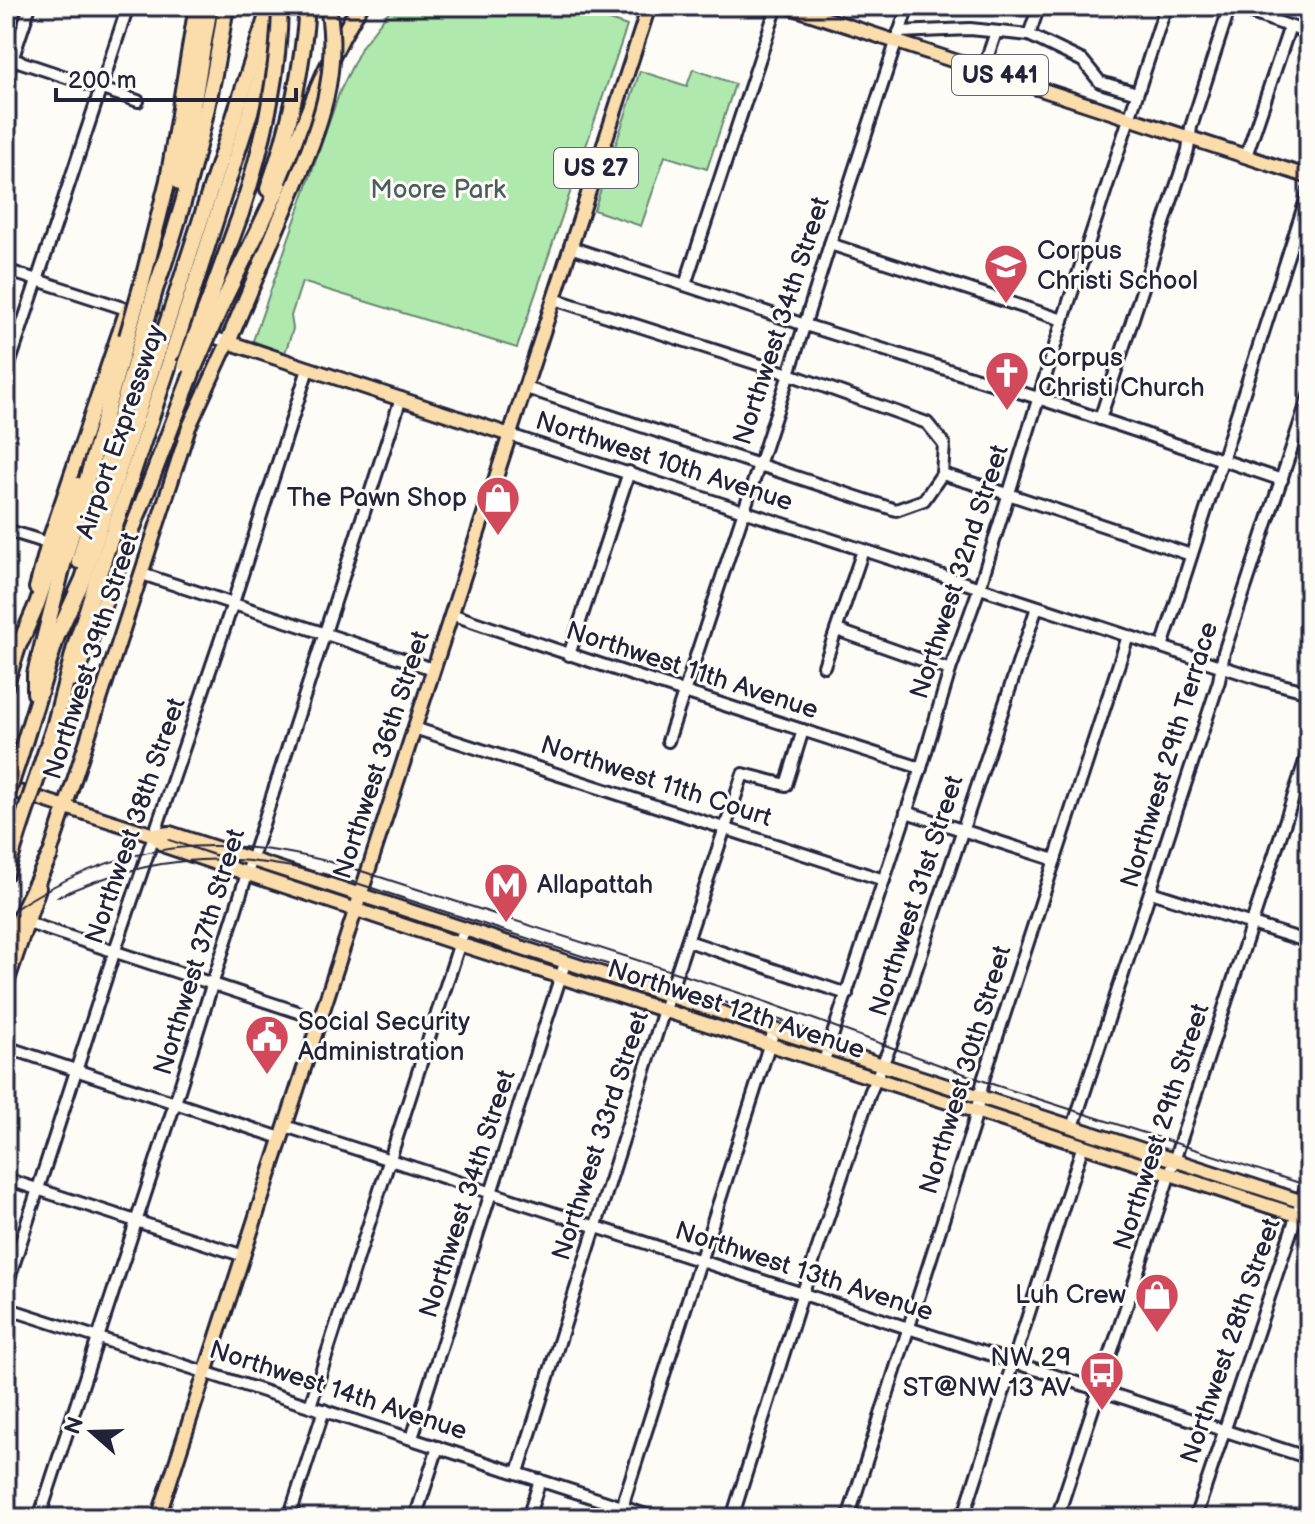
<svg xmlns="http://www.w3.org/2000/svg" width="1315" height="1524" font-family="'Balsamiq Sans',sans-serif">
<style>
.green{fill:#b0e9ad;stroke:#698674;stroke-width:2}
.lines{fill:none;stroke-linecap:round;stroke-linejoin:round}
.minor-casing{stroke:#22223b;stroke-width:16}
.major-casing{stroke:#22223b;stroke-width:18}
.highway-casing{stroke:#22223b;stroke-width:20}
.minor{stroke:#fdfcf7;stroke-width:10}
.major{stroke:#faddab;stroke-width:12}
.highway{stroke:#faddab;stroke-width:14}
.rail{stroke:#22223b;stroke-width:2}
.highway-bridge-casing{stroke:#22223b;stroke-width:20;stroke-linecap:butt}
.highway-bridge{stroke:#faddab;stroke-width:14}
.labels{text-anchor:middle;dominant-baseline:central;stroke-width:6;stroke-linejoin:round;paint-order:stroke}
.shield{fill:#fdfcf7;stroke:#646373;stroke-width:2}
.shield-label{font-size:24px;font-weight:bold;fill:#22223b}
.park-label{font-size:26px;fill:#4d5e5d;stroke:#fdfcf7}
.poi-label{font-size:26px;fill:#22223b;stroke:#fdfcf7;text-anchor:start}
.street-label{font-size:26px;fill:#22223b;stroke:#fdfcf7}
</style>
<rect width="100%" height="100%" fill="#fdfcf7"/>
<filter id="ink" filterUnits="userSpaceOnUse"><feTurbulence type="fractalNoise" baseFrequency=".0125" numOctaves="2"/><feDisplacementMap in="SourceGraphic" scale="16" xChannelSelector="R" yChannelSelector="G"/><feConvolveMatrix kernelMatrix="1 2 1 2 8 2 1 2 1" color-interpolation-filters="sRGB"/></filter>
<g filter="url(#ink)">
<g class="green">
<polygon points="393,6 590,6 588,13 627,26 517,348 302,282 291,316 293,329 285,353 253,341 340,91 362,46"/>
<polygon points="693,69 735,84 707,169 665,156 641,226 594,210 640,71 687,86"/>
</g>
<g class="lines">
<g class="minor-casing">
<g id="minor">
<polyline points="1231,6 1309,33"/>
<polyline points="899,32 970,29 1029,35 1083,61 1100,82 1137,93"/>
<polyline points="1029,35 1039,6"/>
<polyline points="6,57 138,101"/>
<polyline points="983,70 996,32"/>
<polyline points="6,78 30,6"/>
<polyline points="1246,156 1290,26"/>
<polyline points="830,244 1063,320"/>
<polyline points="570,247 805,325 1038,398 1282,480"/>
<polyline points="6,270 228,342"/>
<polyline points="685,285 777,6"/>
<polyline points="554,299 789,374 927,423 944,444 942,474"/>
<polyline points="6,374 128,6"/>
<polyline points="526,388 896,510 924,500 942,474"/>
<polyline points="1100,419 1188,150 1191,127 1230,6"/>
<polyline points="510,435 1263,680 1309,692"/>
<polyline points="942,474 1008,494 1191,555"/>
<polyline points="6,530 48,543"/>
<polyline points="142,574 433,669"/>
<path d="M451 614C607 668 764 718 921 768"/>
<polyline points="837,630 950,670"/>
<polyline points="1162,647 1309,190"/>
<polyline points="569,655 629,472"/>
<polyline points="824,666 863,550"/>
<polyline points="414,728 884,880"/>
<polyline points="668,741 789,374 830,244 908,6"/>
<polyline points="906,812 1055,860"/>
<polyline points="1151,892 1309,942"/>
<polyline points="28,923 319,1019"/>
<polyline points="688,941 847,994"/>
<polyline points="6,1047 281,1138"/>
<polyline points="824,1061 921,768 950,670 979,589 1063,320 1166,6"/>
<polyline points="285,1126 1309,1458"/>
<polyline points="1073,1127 1219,681 1224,652 1309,396"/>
<polyline points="6,1179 244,1256"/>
<polyline points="6,1288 114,953 233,603 308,369"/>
<polyline points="6,1308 656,1518"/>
<polyline points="310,1406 464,930"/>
<polyline points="412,1438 565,963"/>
<polyline points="518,1472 664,1010 743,774 786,785 803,730"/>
<polyline points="39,1518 175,1103 251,861 401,398"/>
<polyline points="289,1518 324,1410"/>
<polyline points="415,1518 438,1447"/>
<polyline points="528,1518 540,1480"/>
<polyline points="621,1518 625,1497 774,1030"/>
<polyline points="732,1518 802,1295 870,1093 892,1042 1037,607"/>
<polyline points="848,1518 973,1126 984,1077 1128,636"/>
<polyline points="963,1518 1083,1145"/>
<polyline points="1057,1518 1309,749"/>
<polyline points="1195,1518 1309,1178"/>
<polyline points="1306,1518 1309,1510"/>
</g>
</g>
<g class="major-casing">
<g id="major">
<polyline points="787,6 1309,177"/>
<polyline points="36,588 48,543 127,309"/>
<polyline points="6,687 24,632"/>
<polyline points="6,788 154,835 170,833 1309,1204"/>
<polyline points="154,835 165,846 248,874 459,944 1309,1219"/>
<polyline points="47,863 189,427 228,342 510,435"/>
<polyline points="6,986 39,888"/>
<polyline points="158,1518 649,6"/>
</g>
</g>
<g class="highway-casing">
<g id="highway">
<polyline points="180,183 210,6"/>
<path d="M268 189C289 130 303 68 307 6"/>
<polyline points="141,287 168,180 197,6"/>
<path d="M155 290C188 197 211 103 226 6"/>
<polyline points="178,290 270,6"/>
<polyline points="191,297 276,31"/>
<polyline points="210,298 241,213"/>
<path d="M223 302C243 260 266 218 284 174 307 117 326 59 360 6"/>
<polyline points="228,342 294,187"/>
<polyline points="79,561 141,341"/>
<polyline points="21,641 37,604 77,485"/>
<polyline points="75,679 194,368"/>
<polyline points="35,693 35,674 63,565 127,337"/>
<polyline points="20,756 57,636 83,579 159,348"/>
<polyline points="43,760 54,727 76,643 173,352"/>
<polyline points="6,873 21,825"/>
<polyline points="6,951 27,902 50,855"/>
</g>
</g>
<use href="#minor" class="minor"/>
<use href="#major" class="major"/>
<use href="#highway" class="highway"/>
<g class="rail">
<path d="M57 897C156 851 244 850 347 880L817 1032"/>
<path d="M6 915C117 838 225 830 352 868L758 999 995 1085 1309 1186"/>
</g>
<g class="highway-bridge-casing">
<g id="highway-bridge">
<path d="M294 187C320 125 340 75 328 6"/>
<path d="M241 213C263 146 279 77 280 6"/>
<polyline points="127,337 141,287"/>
<polyline points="141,341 155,290"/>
<polyline points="159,348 178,290"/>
<polyline points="173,352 191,297"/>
<polyline points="185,364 210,298"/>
<polyline points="194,368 223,302"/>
<polyline points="6,798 20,756"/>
<polyline points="21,825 43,760"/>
</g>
</g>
<use href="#highway-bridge" class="highway-bridge"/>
</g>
</g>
<defs>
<g id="school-pin" transform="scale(2.3)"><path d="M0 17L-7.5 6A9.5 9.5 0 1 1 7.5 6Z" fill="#d1495b" stroke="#fdfcf7"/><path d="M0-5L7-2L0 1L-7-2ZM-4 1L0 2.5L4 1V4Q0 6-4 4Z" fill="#fff"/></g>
<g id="church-pin" transform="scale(2.3)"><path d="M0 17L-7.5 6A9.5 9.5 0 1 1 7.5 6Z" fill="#d1495b" stroke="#fdfcf7"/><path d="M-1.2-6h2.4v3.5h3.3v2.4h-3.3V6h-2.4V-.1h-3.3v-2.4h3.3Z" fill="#fff"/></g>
<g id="shop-pin" transform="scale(2.3)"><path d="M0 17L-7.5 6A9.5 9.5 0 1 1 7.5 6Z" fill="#d1495b" stroke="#fdfcf7"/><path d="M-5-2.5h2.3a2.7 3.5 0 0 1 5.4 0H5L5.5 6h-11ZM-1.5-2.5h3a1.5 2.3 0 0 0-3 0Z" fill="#fff"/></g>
<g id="metro-pin" transform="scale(2.3)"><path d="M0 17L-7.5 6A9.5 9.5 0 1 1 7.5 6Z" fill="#d1495b" stroke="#fdfcf7"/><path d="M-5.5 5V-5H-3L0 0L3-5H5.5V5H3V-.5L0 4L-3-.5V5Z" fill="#fff"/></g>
<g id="civic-pin" transform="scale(2.3)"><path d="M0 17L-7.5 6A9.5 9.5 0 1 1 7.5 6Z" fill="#d1495b" stroke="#fdfcf7"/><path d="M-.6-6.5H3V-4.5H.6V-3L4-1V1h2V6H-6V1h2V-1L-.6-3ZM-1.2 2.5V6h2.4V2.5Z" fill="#fff"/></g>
<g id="bus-pin" transform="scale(2.3)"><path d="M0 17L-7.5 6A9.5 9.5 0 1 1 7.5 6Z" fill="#d1495b" stroke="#fdfcf7"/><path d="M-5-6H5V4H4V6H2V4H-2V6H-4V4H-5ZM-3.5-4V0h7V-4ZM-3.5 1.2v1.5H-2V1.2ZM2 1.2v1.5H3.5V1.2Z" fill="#fff"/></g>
</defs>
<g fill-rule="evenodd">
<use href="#school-pin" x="1006" y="266"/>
<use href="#church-pin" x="1007" y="373"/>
<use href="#shop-pin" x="498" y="498"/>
<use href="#metro-pin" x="506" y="885"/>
<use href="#civic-pin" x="267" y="1037"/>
<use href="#shop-pin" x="1157" y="1295"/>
<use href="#bus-pin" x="1102" y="1373"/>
</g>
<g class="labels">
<g class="shield">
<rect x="952" y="55" width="96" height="40" rx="6"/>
<rect x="554" y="148" width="84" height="40" rx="6"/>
</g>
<g class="shield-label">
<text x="1000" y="75">US 441</text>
<text x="596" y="168">US 27</text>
</g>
<g class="park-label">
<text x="438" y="190">Moore Park</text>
</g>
<g class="poi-label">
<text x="1037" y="251">Corpus<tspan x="1037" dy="30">Christi School</tspan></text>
<text x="1038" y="358">Corpus<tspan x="1038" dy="30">Christi Church</tspan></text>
<text x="467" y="498" text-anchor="end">The Pawn Shop</text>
<text x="537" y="885">Allapattah</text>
<text x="298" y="1022">Social Security<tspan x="298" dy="30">Administration</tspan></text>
<text x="1126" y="1295" text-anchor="end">Luh Crew</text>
<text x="1071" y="1358" text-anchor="end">NW 29<tspan x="1071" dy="30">ST@NW 13 AV</tspan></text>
</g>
<g class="street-label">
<text transform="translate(782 321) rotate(-72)">Northwest 34th Street</text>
<text transform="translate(121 432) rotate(-71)">Airport Expressway</text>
<text transform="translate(664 462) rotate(18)">Northwest 10th Avenue</text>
<text transform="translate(960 572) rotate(-72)">Northwest 32nd Street</text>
<text transform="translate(92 656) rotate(-72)">Northwest 39th Street</text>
<text transform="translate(692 671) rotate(18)">Northwest 11th Avenue</text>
<text transform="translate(382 755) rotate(-72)">Northwest 36th Street</text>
<text transform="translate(1170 755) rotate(-73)">Northwest 29th Terrace</text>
<text transform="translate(656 782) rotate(18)">Northwest 11th Court</text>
<text transform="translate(136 821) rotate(-71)">Northwest 38th Street</text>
<text transform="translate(917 896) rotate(-72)">Northwest 31st Street</text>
<text transform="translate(200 952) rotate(-73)">Northwest 37th Street</text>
<text transform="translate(736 1010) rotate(18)">Northwest 12th Avenue</text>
<text transform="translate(966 1070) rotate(-73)">Northwest 30th Street</text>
<text transform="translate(1162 1127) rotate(-72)">Northwest 29th Street</text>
<text transform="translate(601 1136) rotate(-72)">Northwest 33rd Street</text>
<text transform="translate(468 1194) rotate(-72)">Northwest 34th Street</text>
<text transform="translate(804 1272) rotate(18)">Northwest 13th Avenue</text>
<text transform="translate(1231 1341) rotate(-71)">Northwest 28th Street</text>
<text transform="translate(338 1391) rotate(18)">Northwest 14th Avenue</text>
</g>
</g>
<rect width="1315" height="1524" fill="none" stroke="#fdfcf7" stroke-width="32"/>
<rect x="16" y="16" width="1283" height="1492" fill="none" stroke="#22223b" stroke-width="3" filter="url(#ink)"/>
<g transform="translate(92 1432) rotate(290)" stroke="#fdfcf7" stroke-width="6" paint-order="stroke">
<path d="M0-6L14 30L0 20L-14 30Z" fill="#22223b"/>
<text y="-12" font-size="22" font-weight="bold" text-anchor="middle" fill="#22223b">N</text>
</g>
<path d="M56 88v12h240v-12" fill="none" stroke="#22223b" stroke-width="4"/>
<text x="68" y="88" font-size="24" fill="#22223b" stroke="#fdfcf7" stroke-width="6" paint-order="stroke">200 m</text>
</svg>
